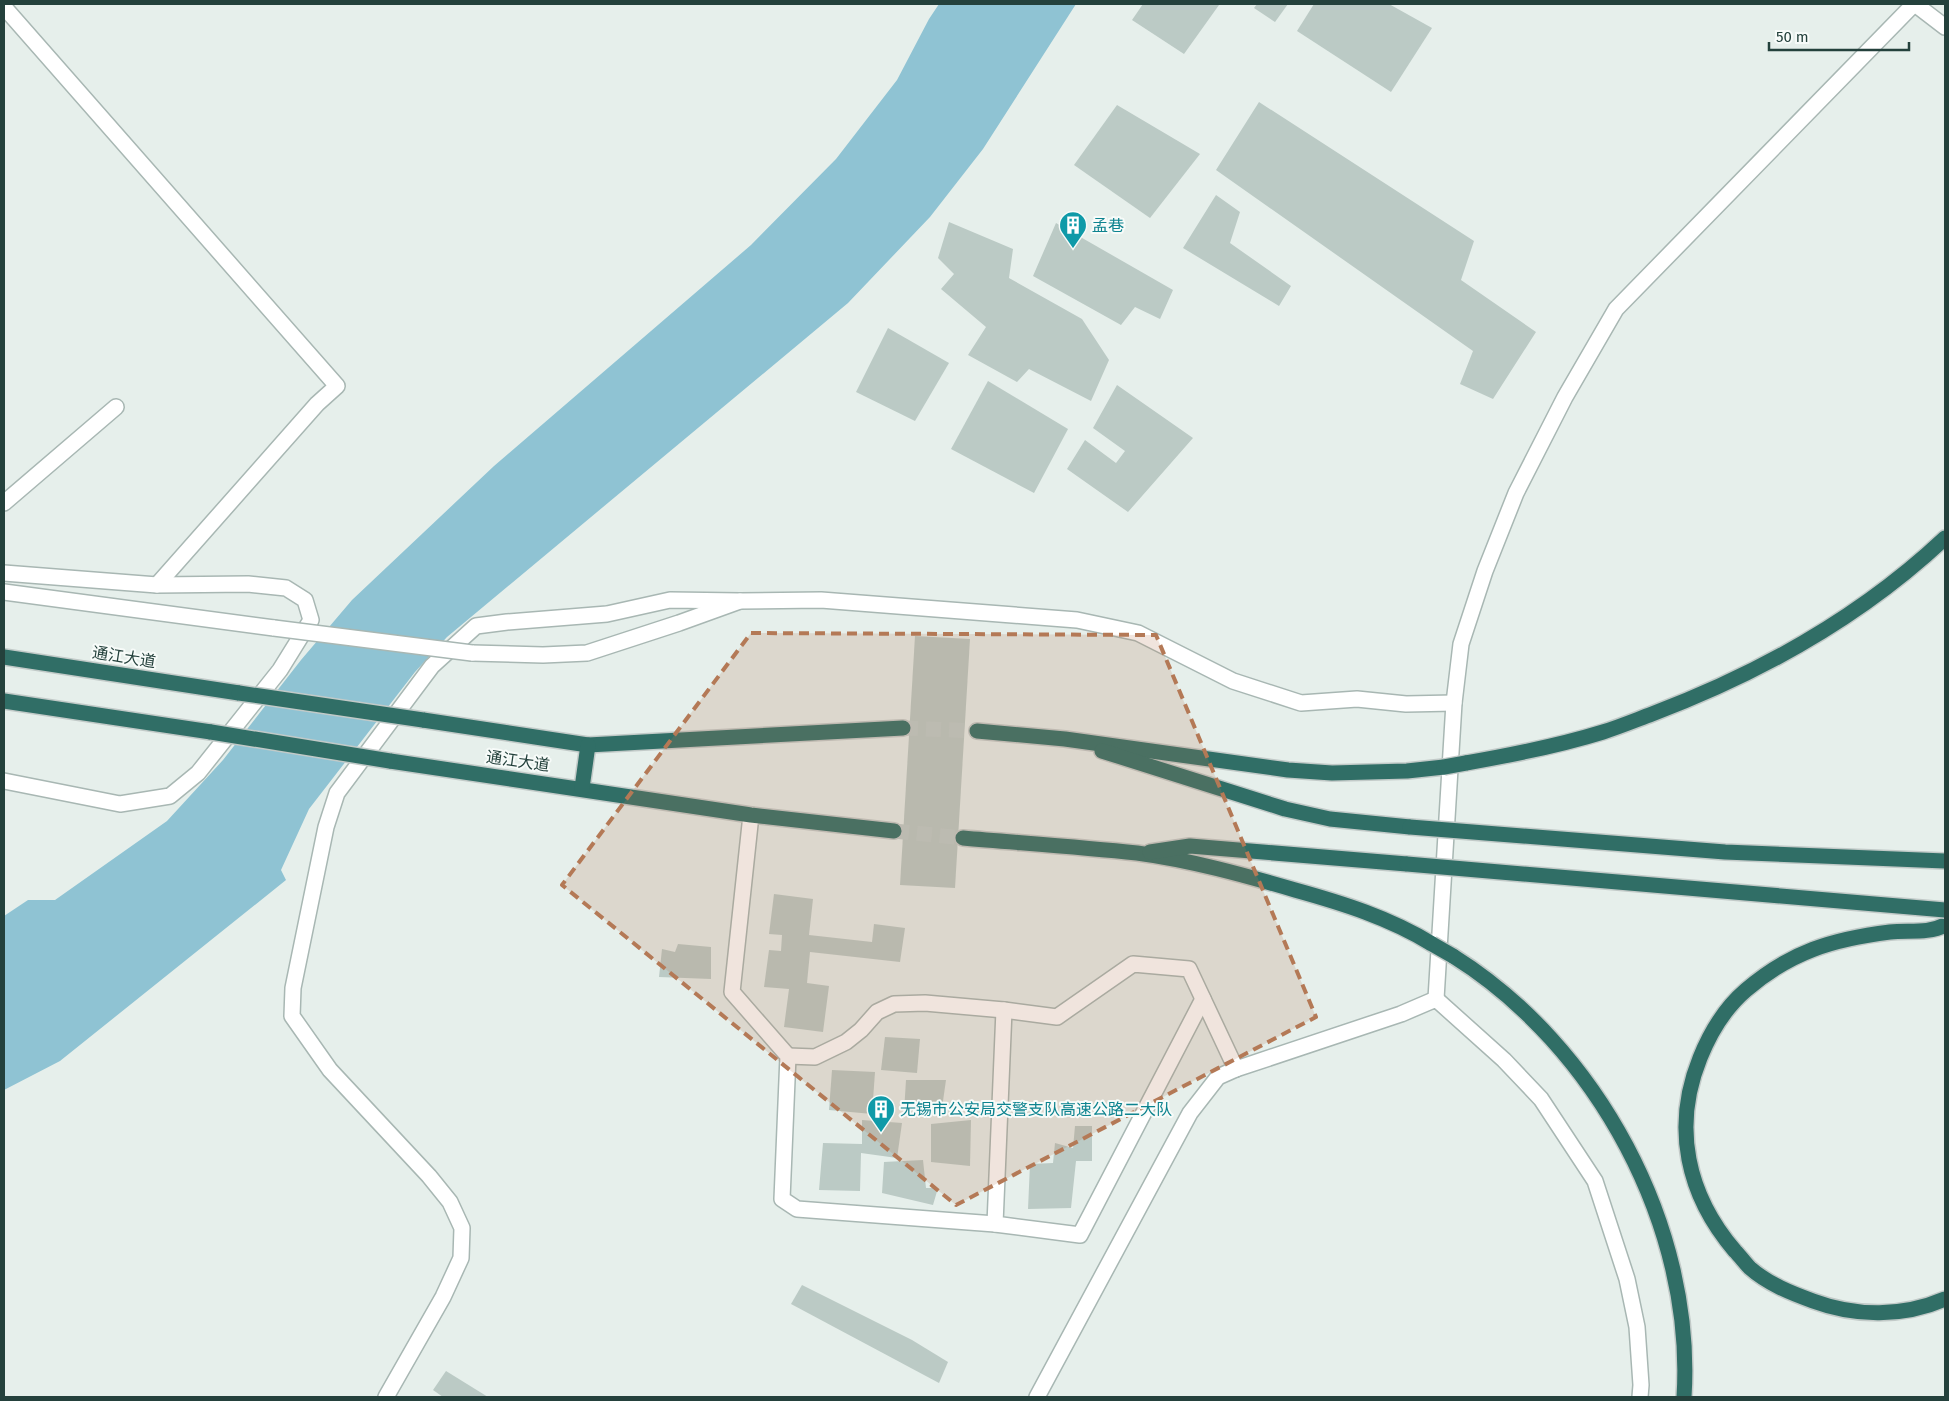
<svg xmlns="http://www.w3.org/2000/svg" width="1949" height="1401" font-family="'Fira Sans','Noto Sans SC',sans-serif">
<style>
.water{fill:#8fc3d3}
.building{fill:#bbcac5}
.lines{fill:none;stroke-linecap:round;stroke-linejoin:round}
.highway-tunnel{stroke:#bfccc8;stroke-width:15;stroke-dasharray:15 8;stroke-linecap:butt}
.minor-casing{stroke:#a8b7b3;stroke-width:18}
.highway-casing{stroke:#c2cac8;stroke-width:18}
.minor{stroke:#fff;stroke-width:15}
.highway{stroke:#306e66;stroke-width:15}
.minor-bridge-casing{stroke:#a8b7b3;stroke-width:18;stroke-linecap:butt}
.highway-bridge-casing{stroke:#c2cac8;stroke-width:18;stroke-linecap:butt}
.minor-bridge{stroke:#fff;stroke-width:15}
.highway-bridge{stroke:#306e66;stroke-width:15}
.marked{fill:#b47956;fill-opacity:0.2;stroke:#b47956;stroke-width:4;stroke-dasharray:10 6;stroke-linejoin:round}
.labels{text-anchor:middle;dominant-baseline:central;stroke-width:4;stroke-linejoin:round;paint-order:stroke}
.culture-label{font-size:16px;fill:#0d838f;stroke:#f7fbf9;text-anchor:start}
.street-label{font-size:16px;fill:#24413c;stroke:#f7fbf9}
</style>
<rect width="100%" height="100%" fill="#e6efeb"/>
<polygon class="water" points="939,4 1076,4 983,149 930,217 848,303 447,637 415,672 309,809 281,870 286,880 60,1061 4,1090 4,916 28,900 55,900 167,821 223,760 301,660 352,600 494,466 751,245 836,159 897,80 929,19"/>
<g class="building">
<polygon points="1143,4 1217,4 1219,5 1184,54 1132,20"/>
<polygon points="1257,4 1288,4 1275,22 1254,8"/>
<polygon points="1314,4 1389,4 1432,28 1391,92 1297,31"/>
<polygon points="1259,102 1474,241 1461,280 1536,332 1493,399 1460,384 1473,351 1216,170"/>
<polygon points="1117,105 1200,154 1150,218 1074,165"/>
<polygon points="1216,195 1240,212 1230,243 1291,286 1279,306 1183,248"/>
<polygon points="949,222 1013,249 1009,278 1082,319 1109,360 1091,401 1029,369 1017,382 968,355 986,327 941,289 954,274 938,258"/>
<polygon points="1056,223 1173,290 1160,319 1135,307 1121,325 1033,276"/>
<polygon points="888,328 949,363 915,421 856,392"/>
<polygon points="988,381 1068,429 1034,493 951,449"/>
<polygon points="1117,385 1193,438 1128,512 1067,469 1085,440 1116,463 1125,451 1093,428"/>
<polygon points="915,636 970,639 955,888 900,885"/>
<polygon points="774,894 813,899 809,935 872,942 874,924 905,928 900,962 810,952 807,983 829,986 823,1032 784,1027 789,989 764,987 769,950 781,951 782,935 769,934"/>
<polygon points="678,944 711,947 711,979 659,977 662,949 675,952"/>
<polygon points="885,1037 920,1039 917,1073 881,1070"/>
<polygon points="832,1070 875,1072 872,1114 829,1110"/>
<polygon points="906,1080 946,1080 941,1115 904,1112"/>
<polygon points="862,1120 902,1123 897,1158 861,1153 860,1191 819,1190 823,1143 862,1144"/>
<polygon points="971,1120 970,1166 931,1162 931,1124"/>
<polygon points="1075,1126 1092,1126 1092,1161 1076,1161 1071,1208 1028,1209 1030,1164 1053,1163 1055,1143 1073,1148"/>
<polygon points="923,1160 926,1188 938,1188 933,1205 882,1193 884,1162"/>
<polygon points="802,1285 912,1340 948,1362 939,1383 791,1304"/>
<polygon points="446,1371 488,1397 443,1397 433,1390"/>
</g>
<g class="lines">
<g class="highway-tunnel">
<polyline points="903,728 977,731"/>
<polyline points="894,831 963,838"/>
</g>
<g class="minor-casing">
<g id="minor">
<polyline points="1915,4 1945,27"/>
<polyline points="4,7 337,386 317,404 157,585"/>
<polyline points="4,503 116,407"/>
<polyline points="4,573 157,585 248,584 286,588 305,600 311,620 280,670 198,773 170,796 120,804 4,781"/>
<polyline points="4,592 274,628"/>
<polyline points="472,653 543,655 587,653 679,623 740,601 821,600 1077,620 1138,633 1233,681 1301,703 1357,699 1406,704 1454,703"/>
<polyline points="751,815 732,992 788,1056 782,1199 797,1209 995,1224"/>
<polyline points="1436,999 1454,703 1461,644 1485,571 1516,493 1565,397 1616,309 1914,4"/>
<polyline points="1004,1010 995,1224 1080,1235 1203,999"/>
<polyline points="788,1056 815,1057 846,1042 861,1030 877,1012 894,1004 925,1003 1004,1010 1057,1017 1133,964 1189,969 1236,1069"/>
<polyline points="386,1397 443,1297 461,1258 462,1228 450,1202 429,1176 330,1070 292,1016 293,988 326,827 337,793 432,666 476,626 507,622 607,614 670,600 740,601"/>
<polyline points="1037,1397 1190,1113 1218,1077 1236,1069 1401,1014 1436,999 1504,1060 1541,1099 1595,1181 1627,1279 1637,1327 1641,1385 1640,1397"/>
</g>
</g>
<g class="highway-casing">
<g id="highway">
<polyline points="4,657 239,693"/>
<polyline points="4,701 211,732"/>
<polyline points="423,720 588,745 903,728"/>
<polyline points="977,731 1065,739 1288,770 1332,773 1407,771 1444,767"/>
<polyline points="1102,751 1285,809 1330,819 1410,827"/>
<polyline points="390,761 751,815 894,831"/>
<path d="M1466 763C1512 755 1558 746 1603 732 1619 727 1636 720 1652 714 1758 674 1862 616 1945 538"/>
<polyline points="582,788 588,745"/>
<path d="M963 838C1021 843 1079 847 1137 853 1190 860 1244 875 1295 890 1342 903 1390 918 1432 944"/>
<polyline points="1150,852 1190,846 1407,864"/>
<path d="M1945 925C1928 934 1909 930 1890 932 1833 939 1790 952 1746 990 1725 1008 1710 1033 1700 1058 1672 1127 1687 1195 1735 1251 1740 1256 1745 1263 1750 1268 1768 1284 1791 1293 1813 1301 1856 1317 1903 1317 1945 1299"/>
<path d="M1453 956C1597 1046 1695 1227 1684 1397"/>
</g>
</g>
<use href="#minor" class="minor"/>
<use href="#highway" class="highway"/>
<g class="minor-bridge-casing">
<polyline id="minor-bridge" points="274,628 472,653"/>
</g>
<g class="highway-bridge-casing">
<g id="highway-bridge">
<polyline points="239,693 423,720"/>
<polyline points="211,732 390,761"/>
<polyline points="1444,767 1466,763"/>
<polyline points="1410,827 1725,852 1945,861"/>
<polyline points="1407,864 1945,910"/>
<polyline points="1432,944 1453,956"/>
</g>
</g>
<use href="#minor-bridge" class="minor-bridge"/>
<use href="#highway-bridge" class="highway-bridge"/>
</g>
<path class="marked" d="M751 633 1156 635 1316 1017 956 1205 562 885Z"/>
<defs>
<g id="building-pin" transform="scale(1.4375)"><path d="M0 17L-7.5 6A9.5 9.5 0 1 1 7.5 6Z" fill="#0f9aa8" stroke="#f7fbf9"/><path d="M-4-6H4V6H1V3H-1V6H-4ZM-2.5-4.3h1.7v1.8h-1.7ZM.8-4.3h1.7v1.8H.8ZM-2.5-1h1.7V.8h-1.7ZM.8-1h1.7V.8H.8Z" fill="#fff"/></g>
</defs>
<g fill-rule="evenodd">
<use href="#building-pin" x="1073" y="225"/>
<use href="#building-pin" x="881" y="1109"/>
</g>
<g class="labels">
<g class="culture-label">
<text x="1092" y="225">孟巷</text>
<text x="900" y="1109">无锡市公安局交警支队高速公路二大队</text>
</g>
<g class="street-label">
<text transform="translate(124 657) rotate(9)">通江大道</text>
<text transform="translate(518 761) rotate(8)">通江大道</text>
</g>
</g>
<rect width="1949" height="1401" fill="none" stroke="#24413c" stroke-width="10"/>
<path d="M1769 42v8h140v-8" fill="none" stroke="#24413c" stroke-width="2.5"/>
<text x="1776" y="42" font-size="15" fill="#24413c" stroke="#f7fbf9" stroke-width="4" paint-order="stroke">50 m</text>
</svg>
